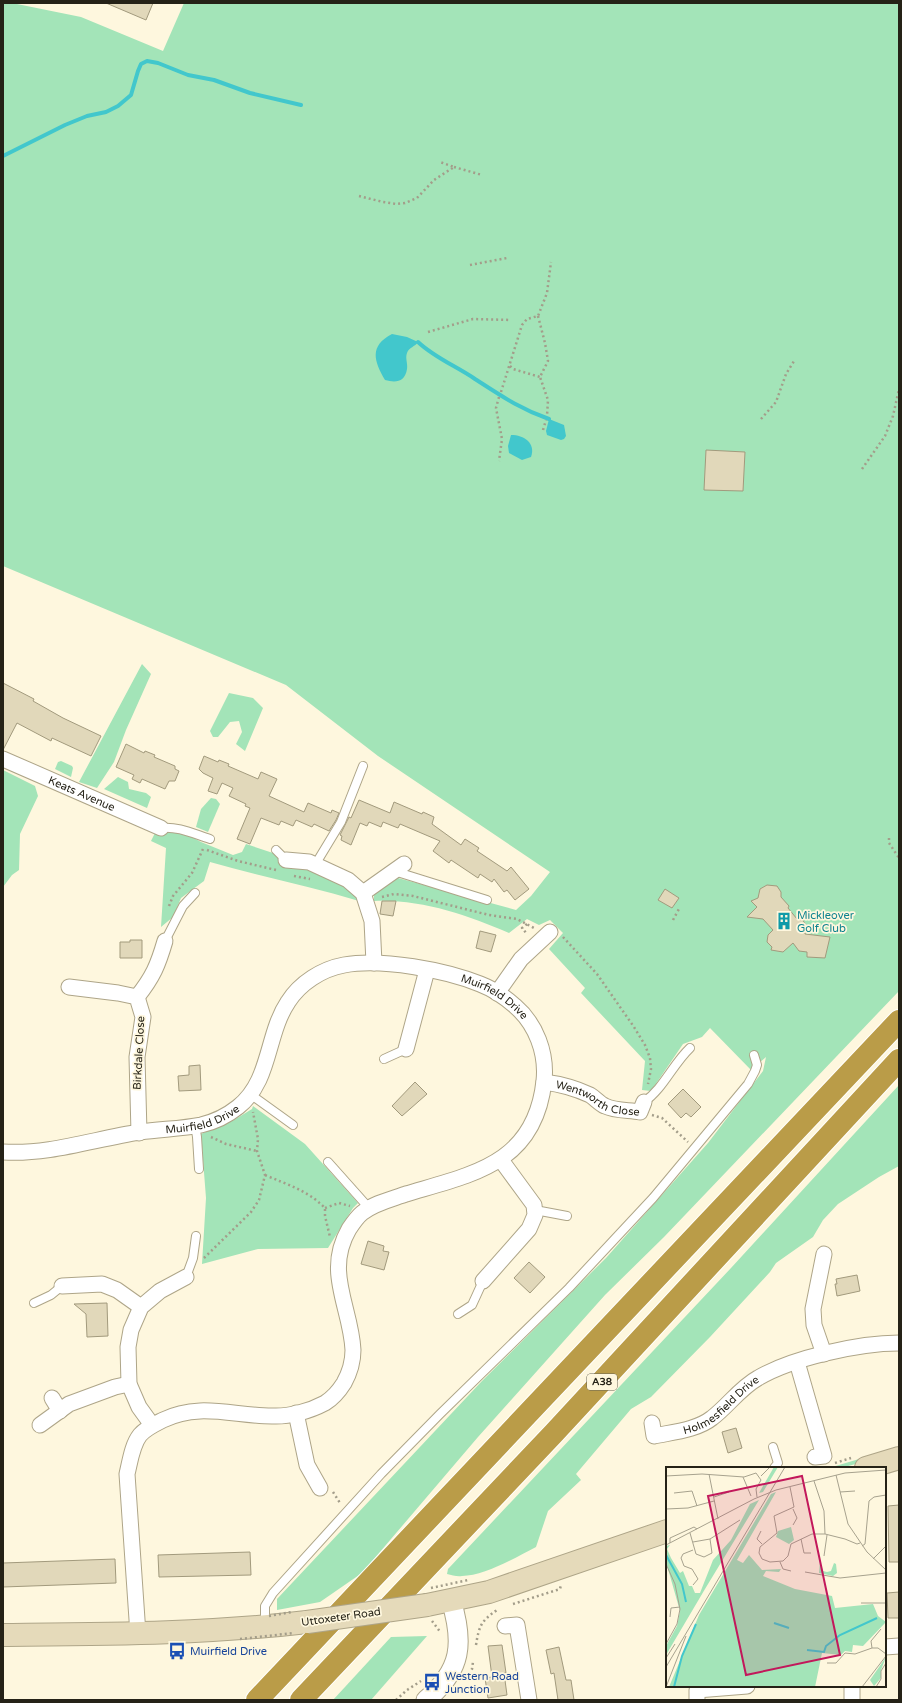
<svg xmlns="http://www.w3.org/2000/svg" width="902" height="1703" font-family="'Varela Round',sans-serif">
<style>
.green{fill:#a3e4b8}
.water{fill:#42c7cc}
.lines{fill:none;stroke-linecap:round;stroke-linejoin:round}
.stream{stroke:#42c7cc;stroke-width:4}
.building{fill:#e1d8ba;stroke:#a29a7d}
.service-casing{stroke:#aea588;stroke-width:10}
.minor-casing{stroke:#aea588;stroke-width:17}
.tertiary-casing{stroke:#aea588;stroke-width:21}
.secondary-casing{stroke:#aea588;stroke-width:24}
.trunk-casing{stroke:#fff;stroke-width:24}
.path{stroke:#a39d8a;stroke-width:2.5;stroke-dasharray:2 3;stroke-linecap:butt}
.service{stroke:#fff;stroke-width:8}
.minor{stroke:#fff;stroke-width:15}
.tertiary{stroke:#fff;stroke-width:19}
.secondary{stroke:#e5daba;stroke-width:22}
.trunk{stroke:#ba9c48;stroke-width:22}
.secondary-bridge-casing{stroke:#aea588;stroke-width:24;stroke-linecap:butt}
.path-bridge{stroke:#a39d8a;stroke-width:2.5;stroke-dasharray:2 3;stroke-linecap:butt}
.secondary-bridge{stroke:#e5daba;stroke-width:22}
.labels{text-anchor:middle;dominant-baseline:central;stroke-width:3.5;stroke-linejoin:round;paint-order:stroke}
.shield{fill:#fef7de;stroke:#666253;stroke-width:1}
.shield-label{font-size:10px;font-weight:bold;fill:#252217}
.street-label{font-size:11px;fill:#252217;stroke:#fef7de}
.culture-label{font-size:11px;fill:#0d838f;stroke:#fef7de;text-anchor:start}
.transit-label{font-size:11px;fill:#164399;stroke:#fef7de;text-anchor:start}
.inset-river{fill:none;stroke:#42c7cc;stroke-width:2}
.inset-road{fill:none;stroke:#a7a28e;stroke-width:1}
.view{fill:#c2185b;fill-opacity:0.15;stroke:#c2185b;stroke-width:2}
.inset-edge{fill:none;stroke:#252217;stroke-width:2}
</style>
<rect width="100%" height="100%" fill="#fef7de"/>
<g class="green">
<path d="M3 3H12L81 17 163 51 184 3H899V991L664 1237 605 1295 478 1437 362 1573 320 1602 277 1610V1599L482 1381 606 1258 708 1143 763 1071 766 1057 751 1070 710 1028 702 1037 683 1044 651 1091 642 1090 645 1061 581 993 585 988 549 949 563 933 550 920 539 925 527 919 509 933C467 915 421 899 374 901V893L385 882 398 878 516 910 531 896 550 872 378 756 286 685 3 566Z"/>
<polygon points="142,664 151,674 126,730 114,762 97,788 79,782"/>
<polygon points="229,693 253,698 263,708 245,751 236,744 242,732 239,721 230,722 218,737 213,737 210,731"/>
<polygon points="61,761 72,766 73,768 71,777 55,769 58,762"/>
<polygon points="3,770 35,786 38,796 20,834 19,870 12,875 3,887"/>
<polygon points="118,777 128,782 129,789 146,793 151,797 147,808 104,789"/>
<polygon points="211,798 216,799 220,804 208,832 196,827 201,809"/>
<path d="M161 830 186 834 201 842 233 855 242 852 246 844 276 854 278 856V863L281 865 310 870 351 887 359 901C310 886 259 876 210 862L204 881 181 898 173 917 161 927 166 848 151 841 155 833Z"/>
<path d="M899 1085V1166L879 1177 838 1204 823 1220 813 1237 776 1263 770 1272 710 1337 651 1397 631 1409 576 1474 581 1480 548 1511 536 1547C517 1557 484 1576 462 1576 457 1577 452 1575 447 1574L448 1569 731 1268Z"/>
<polygon points="253,1106 305,1144 358,1203 353,1208 328,1248 258,1249 202,1264 206,1198 201,1134 234,1120 252,1109"/>
<polygon points="899,1447 899,1452 841,1468 829,1468"/>
<polygon points="427,1636 371,1700 333,1700 391,1637"/>
</g>
<g class="water">
<path d="M392 334 407 337 418 342C415 347 409 347 407 353 405 358 408 364 407 369 405 382 396 383 385 380 374 361 369 346 392 334Z"/>
<polygon points="549,419 564,425 566,436 564,439 561,440 547,435 546,431"/>
<path d="M511 435C524 435 536 443 531 457L522 460 509 453 508 446Z"/>
</g>
<g class="lines">
<g class="stream">
<polyline points="3,156 65,125 87,116 106,112 118,106 131,95 138,71 141,64 147,61 158,63 188,75 214,80 250,93 301,105"/>
<path d="M418 342C435 358 456 366 475 379 500 395 520 409 549 419"/>
</g>
</g>
<g class="building">
<polygon points="106,3 153,3 146,20"/>
<polygon points="706,450 745,452 743,491 704,490"/>
<polygon points="3,683 34,699 33,701 63,718 101,736 91,756 52,738 51,741 17,723 3,750"/>
<polygon points="126,744 144,753 145,751 155,755 154,757 175,766 175,769 179,771 175,781 169,781 165,789 142,779 140,783 132,779 134,775 116,767"/>
<polygon points="204,756 218,762 219,760 229,764 228,766 258,779 261,772 277,779 269,796 304,812 308,803 331,813 332,810 339,813 336,820 329,831 314,824 312,827 296,820 293,826 281,821 279,825 261,818 250,844 237,839 250,808 245,806 246,804 229,796 233,788 222,783 217,794 208,791 213,778 203,773 199,769"/>
<polygon points="359,800 390,813 394,802 422,814 423,812 434,817 432,824 461,845 465,839 479,848 477,851 507,871 511,867 529,889 515,900 507,890 504,892 494,879 492,882 480,874 478,878 451,860 449,863 433,851 440,841 400,824 398,828 383,822 381,827 369,822 367,826 360,823 351,845 341,840 342,836 340,835 349,817 351,818"/>
<polygon points="767,885 777,886 781,892 781,897 789,906 788,908 797,919 802,919 806,925 805,934 830,937 825,958 807,957 807,952 799,951 793,943 783,952 771,950 772,947 767,942 768,935 773,930 763,919 747,917 757,907 751,901 758,898 760,889"/>
<polygon points="665,889 679,898 672,908 658,900"/>
<polygon points="382,901 396,901 393,916 380,914"/>
<polygon points="480,931 496,935 491,952 476,948"/>
<polygon points="130,940 142,940 142,958 120,958 120,942 130,942"/>
<polygon points="200,1065 201,1090 179,1091 178,1076 189,1075 189,1066"/>
<polygon points="415,1082 427,1094 402,1116 392,1106"/>
<polygon points="683,1089 701,1107 691,1117 686,1113 681,1118 668,1104"/>
<polygon points="368,1241 384,1246 383,1251 389,1252 384,1270 361,1264"/>
<polygon points="529,1262 545,1277 530,1293 514,1278"/>
<polygon points="857,1275 860,1291 837,1296 835,1284 837,1284 836,1279"/>
<polygon points="107,1303 108,1336 87,1337 86,1314 74,1304"/>
<polygon points="736,1428 742,1448 728,1453 722,1432"/>
<polygon points="899,1505 899,1562 889,1562 888,1506"/>
<polygon points="250,1552 251,1575 159,1577 158,1555"/>
<polygon points="115,1559 116,1583 3,1587 3,1563"/>
<polygon points="899,1592 899,1618 888,1618 887,1593"/>
<polygon points="502,1645 506,1673 504,1673 507,1695 488,1698 485,1678 492,1677 488,1646"/>
<polygon points="559,1647 566,1680 571,1680 574,1700 558,1700 554,1673 551,1674 546,1650"/>
</g>
<g class="lines">
<g class="service-casing">
<g id="service">
<path d="M161 828C178 826 194 834 210 839"/>
<polyline points="276,850 286,860"/>
<polyline points="315,865 341,822 363,766"/>
<polyline points="394,871 487,900"/>
<polyline points="165,941 183,906 195,893"/>
<polyline points="384,1059 406,1049"/>
<polyline points="250,1094 293,1125"/>
<path d="M644 1102C663 1089 673 1064 690 1048"/>
<polyline points="195,1125 197,1137 199,1169"/>
<polyline points="328,1162 369,1208"/>
<polyline points="535,1210 567,1216"/>
<polyline points="186,1277 193,1258 196,1236"/>
<polyline points="34,1303 51,1295 62,1286"/>
<polyline points="458,1314 472,1305 483,1281"/>
<polyline points="773,1447 778,1463 774,1468"/>
<polyline points="265,1626 265,1606 273,1593 381,1474 440,1414 569,1288 653,1198 748,1084 755,1071 757,1065 754,1055"/>
</g>
</g>
<g class="minor-casing">
<g id="minor">
<path id="s1" d="M3 759 161 828"/>
<polyline points="286,860 309,862 348,880 363,893 372,921 374,963"/>
<polyline points="363,893 404,864"/>
<polyline points="69,987 118,993 137,997 143,1017 137,1057 139,1133"/>
<polyline points="497,993 521,959 550,932"/>
<path d="M137 997C153 977 158 965 165 941"/>
<polyline points="406,1049 427,970"/>
<path id="s2" d="M544 1082C560 1084 575 1088 590 1095 595 1098 600 1104 605 1106 615 1111 629 1110 640 1112L644 1102"/>
<path id="s3" d="M3 1152C49 1155 94 1139 140 1132 160 1129 181 1129 201 1125 214 1122 228 1115 238 1107 271 1081 266 1035 288 1002 300 983 322 969 344 965 382 958 445 970 480 984 493 989 505 997 515 1006 536 1024 547 1053 544 1081 535 1164 473 1174 406 1194 392 1199 374 1203 362 1213 357 1217 353 1223 349 1229 324 1272 351 1307 353 1350 353 1361 349 1374 344 1383 339 1391 333 1398 325 1403 310 1411 289 1417 272 1416 234 1416 199 1402 163 1420 155 1424 146 1428 140 1435 132 1445 130 1462 127 1474L138 1634"/>
<polyline points="483,1281 529,1229 535,1215 534,1205 501,1160"/>
<polyline points="62,1286 102,1284 117,1290 141,1307"/>
<polyline points="824,1354 814,1325 813,1309 824,1254"/>
<polyline points="797,1362 824,1456 815,1457"/>
<polyline points="52,1398 60,1411"/>
<polyline points="296,1413 307,1465 320,1488"/>
<path id="s4" d="M652 1423 654 1436C673 1432 697 1430 712 1418 728 1406 740 1388 758 1378 792 1358 859 1343 899 1343"/>
<polyline points="40,1425 69,1404 115,1387 129,1384"/>
<polyline points="152,1425 139,1407 129,1384 128,1347 131,1330 141,1307 160,1291 186,1277"/>
<polyline points="505,1626 517,1625 529,1700"/>
<polyline points="885,1647 899,1646"/>
<polyline points="697,1700 697,1690 747,1686"/>
<polyline points="852,1700 852,1686"/>
</g>
</g>
<g class="tertiary-casing">
<path id="tertiary" d="M426 1700C462 1670 464 1643 451 1600"/>
</g>
<g class="secondary-casing">
<g id="secondary">
<polyline points="866,1468 899,1458"/>
<polyline points="427,1605 489,1592 667,1531"/>
<path d="M3 1635C105 1634 206 1634 307 1622"/>
</g>
</g>
<g class="trunk-casing">
<g id="trunk">
<polyline points="257,1700 899,1021"/>
<polyline points="301,1700 554,1433 899,1060"/>
</g>
</g>
<g class="path">
<polyline points="454,167 482,175"/>
<polyline points="359,196 383,202 396,204 405,203 417,198 434,180 454,167 440,162"/>
<polyline points="470,265 507,258"/>
<polyline points="538,316 545,343 548,361 540,377 548,400 547,416"/>
<polyline points="428,332 473,319 511,320"/>
<polyline points="510,366 513,369 540,377"/>
<polyline points="501,392 522,325 527,319 538,316 547,293 551,262"/>
<polyline points="499,397 496,408 502,439 499,461"/>
<polyline points="761,419 776,402 786,374 794,361"/>
<polyline points="543,430 546,420"/>
<polyline points="862,469 885,436 893,416 899,389"/>
<polyline points="889,838 889,843 899,858"/>
<polyline points="207,850 238,861 276,870"/>
<polyline points="294,876 310,879"/>
<polyline points="382,897 394,894 413,896 489,915 517,919 534,928"/>
<polyline points="169,906 173,896 192,873 203,849"/>
<polyline points="673,920 680,907"/>
<polyline points="527,924 522,928 527,934"/>
<polyline points="563,937 597,974 634,1027 645,1045 650,1058 651,1069 648,1084"/>
<polyline points="652,1115 662,1118 688,1142"/>
<polyline points="211,1137 226,1144 257,1151"/>
<path d="M265 1175C288 1185 307 1190 325 1208V1216L330 1237"/>
<polyline points="325,1208 339,1203 350,1206"/>
<polyline points="204,1258 251,1212 259,1200 265,1175 257,1151 258,1139 253,1112"/>
<polyline points="835,1463 851,1458"/>
<polyline points="333,1492 340,1503"/>
<polyline points="513,1604 560,1589 561,1585"/>
<polyline points="432,1621 441,1633"/>
<path d="M476 1645C479 1626 481 1621 497 1610L496 1608"/>
<polyline points="469,1674 472,1669 473,1662"/>
<polyline points="396,1700 407,1690 421,1681"/>
</g>
<use href="#service" class="service"/>
<use href="#minor" class="minor"/>
<use href="#tertiary" class="tertiary"/>
<use href="#secondary" class="secondary"/>
<use href="#trunk" class="trunk"/>
<g class="secondary-bridge-casing">
<polyline id="secondary-bridge" points="307,1622 427,1605"/>
</g>
<g class="path-bridge">
<polyline points="431,1588 468,1580"/>
<polyline points="269,1616 292,1612"/>
<polyline points="240,1639 294,1633"/>
</g>
<use href="#secondary-bridge" class="secondary-bridge"/>
</g>
<defs>
<g id="building-bare" transform="scale(1.38)"><path d="M-4-6H4V6H1V3H-1V6H-4ZM-2.5-4.3h1.7v1.8h-1.7ZM.8-4.3h1.7v1.8H.8ZM-2.5-1h1.7V.8h-1.7ZM.8-1h1.7V.8H.8Z" fill="#0f9aa8" stroke="#fef7de" stroke-width="2.5" paint-order="stroke"/></g>
<g id="bus-bare" transform="scale(1.38)"><path d="M-5-6H5V4H4V6H2V4H-2V6H-4V4H-5ZM-3.5-4V0h7V-4ZM-3.5 1.2v1.5H-2V1.2ZM2 1.2v1.5H3.5V1.2Z" fill="#1a4fb4" stroke="#fef7de" stroke-width="2.5" paint-order="stroke"/></g>
</defs>
<g fill-rule="evenodd">
<use href="#building-bare" x="784" y="921"/>
<use href="#bus-bare" x="177" y="1651"/>
<use href="#bus-bare" x="432" y="1682"/>
</g>
<g class="labels">
<rect class="shield" x="587" y="1374" width="30" height="16" rx="3"/>
<g class="shield-label">
<text x="602" y="1382">A38</text>
</g>
<g class="street-label">
<text stroke="none"><textPath href="#s1" startOffset="86">Keats Avenue</textPath></text>
<text stroke="none"><textPath href="#s3" startOffset="586">Muirfield Drive</textPath></text>
<text transform="translate(139 1053) rotate(-87)">Birkdale Close</text>
<text stroke="none"><textPath href="#s2" startOffset="57">Wentworth Close</textPath></text>
<text stroke="none"><textPath href="#s3" startOffset="203">Muirfield Drive</textPath></text>
<text stroke="none"><textPath href="#s4" startOffset="89">Holmesfield Drive</textPath></text>
<text transform="translate(341 1617) rotate(-8)">Uttoxeter Road</text>
</g>
<g class="culture-label">
<text x="797" y="915">Mickleover<tspan x="797" dy="13">Golf Club</tspan></text>
</g>
<g class="transit-label">
<text x="190" y="1651">Muirfield Drive</text>
<text x="445" y="1676">Western Road<tspan x="445" dy="13">Junction</tspan></text>
</g>
</g>
<g transform="translate(666 1467)">
<rect width="220" height="220" fill="#fef7de"/>
<path d="M108 0H112L97 25 93 26ZM110 25 71 93 77 96 83 88 96 103 115 102 113 105 100 104 97 109 129 122 166 129 169 141 207 137 212 149 220 155 197 179 187 178 186 185 179 184 175 188 156 186 149 220H3L33 148 105 27ZM93 33 39 122 0 188V179L11 159 14 144 0 95V79L4 78 1 82 5 91 14 106 17 104 23 119H26L29 126H34L47 93 65 73 84 37ZM125 60 128 73 123 77 110 70 112 64ZM154 95 157 104 161 105 165 104 168 96 170 97 171 106 167 109 153 106ZM220 190 215 203V211L208 219 204 213Z" fill="#a3e4b8"/>
<path class="inset-river" d="M0 88 16 117 20 135M108 156 123 161M141 183 158 185 160 179 174 168 211 151M8 220 16 189 30 157"/>
<path class="inset-road" d="M43 7 52 52M170 8 182 57 201 85 220 103M0 9 36 7 78 10 90 6 95 13 90 22 91 30M95 9 104 0M77 10 85 29M148 14 158 44 159 67M124 20 128 40 108 49 111 66 94 80 93 86 96 92 104 95 117 94 122 89 125 77 146 67H159L179 72 191 77 194 76M174 25 189 24M8 26 26 24 31 39M48 30 63 25M0 42 22 41 48 34M127 58 131 51 127 42M95 64 91 72 96 77M24 66 30 87 38 90 46 86 44 72 27 75M44 72 74 53M135 72 138 86H145M4 76V71L28 60 31 62M0 78 88 32 110 23 179 6 220 3M196 79 199 77 203 34 208 30 220 28M158 89 161 68M207 92 220 79M114 95 117 102 125 104M0 97 9 117 14 142 11 157 0 177M139 105 174 111 220 106M27 118 32 112 26 102 18 99 15 91 17 87 27 83M195 136H220M4 150 5 141 14 140M206 181 205 174 215 162M0 191 9 177M161 196H170L179 186 189 187 206 181H212L220 187M0 200 119 0M0 220 20 169M196 220 220 189M210 220 215 212V204L220 196"/>
<path class="view" d="M136 9 174 188 80 208 42 29Z"/>
<rect width="220" height="220" class="inset-edge"/>
</g>
<rect width="902" height="1703" fill="none" stroke="#252217" stroke-width="8"/>
</svg>
